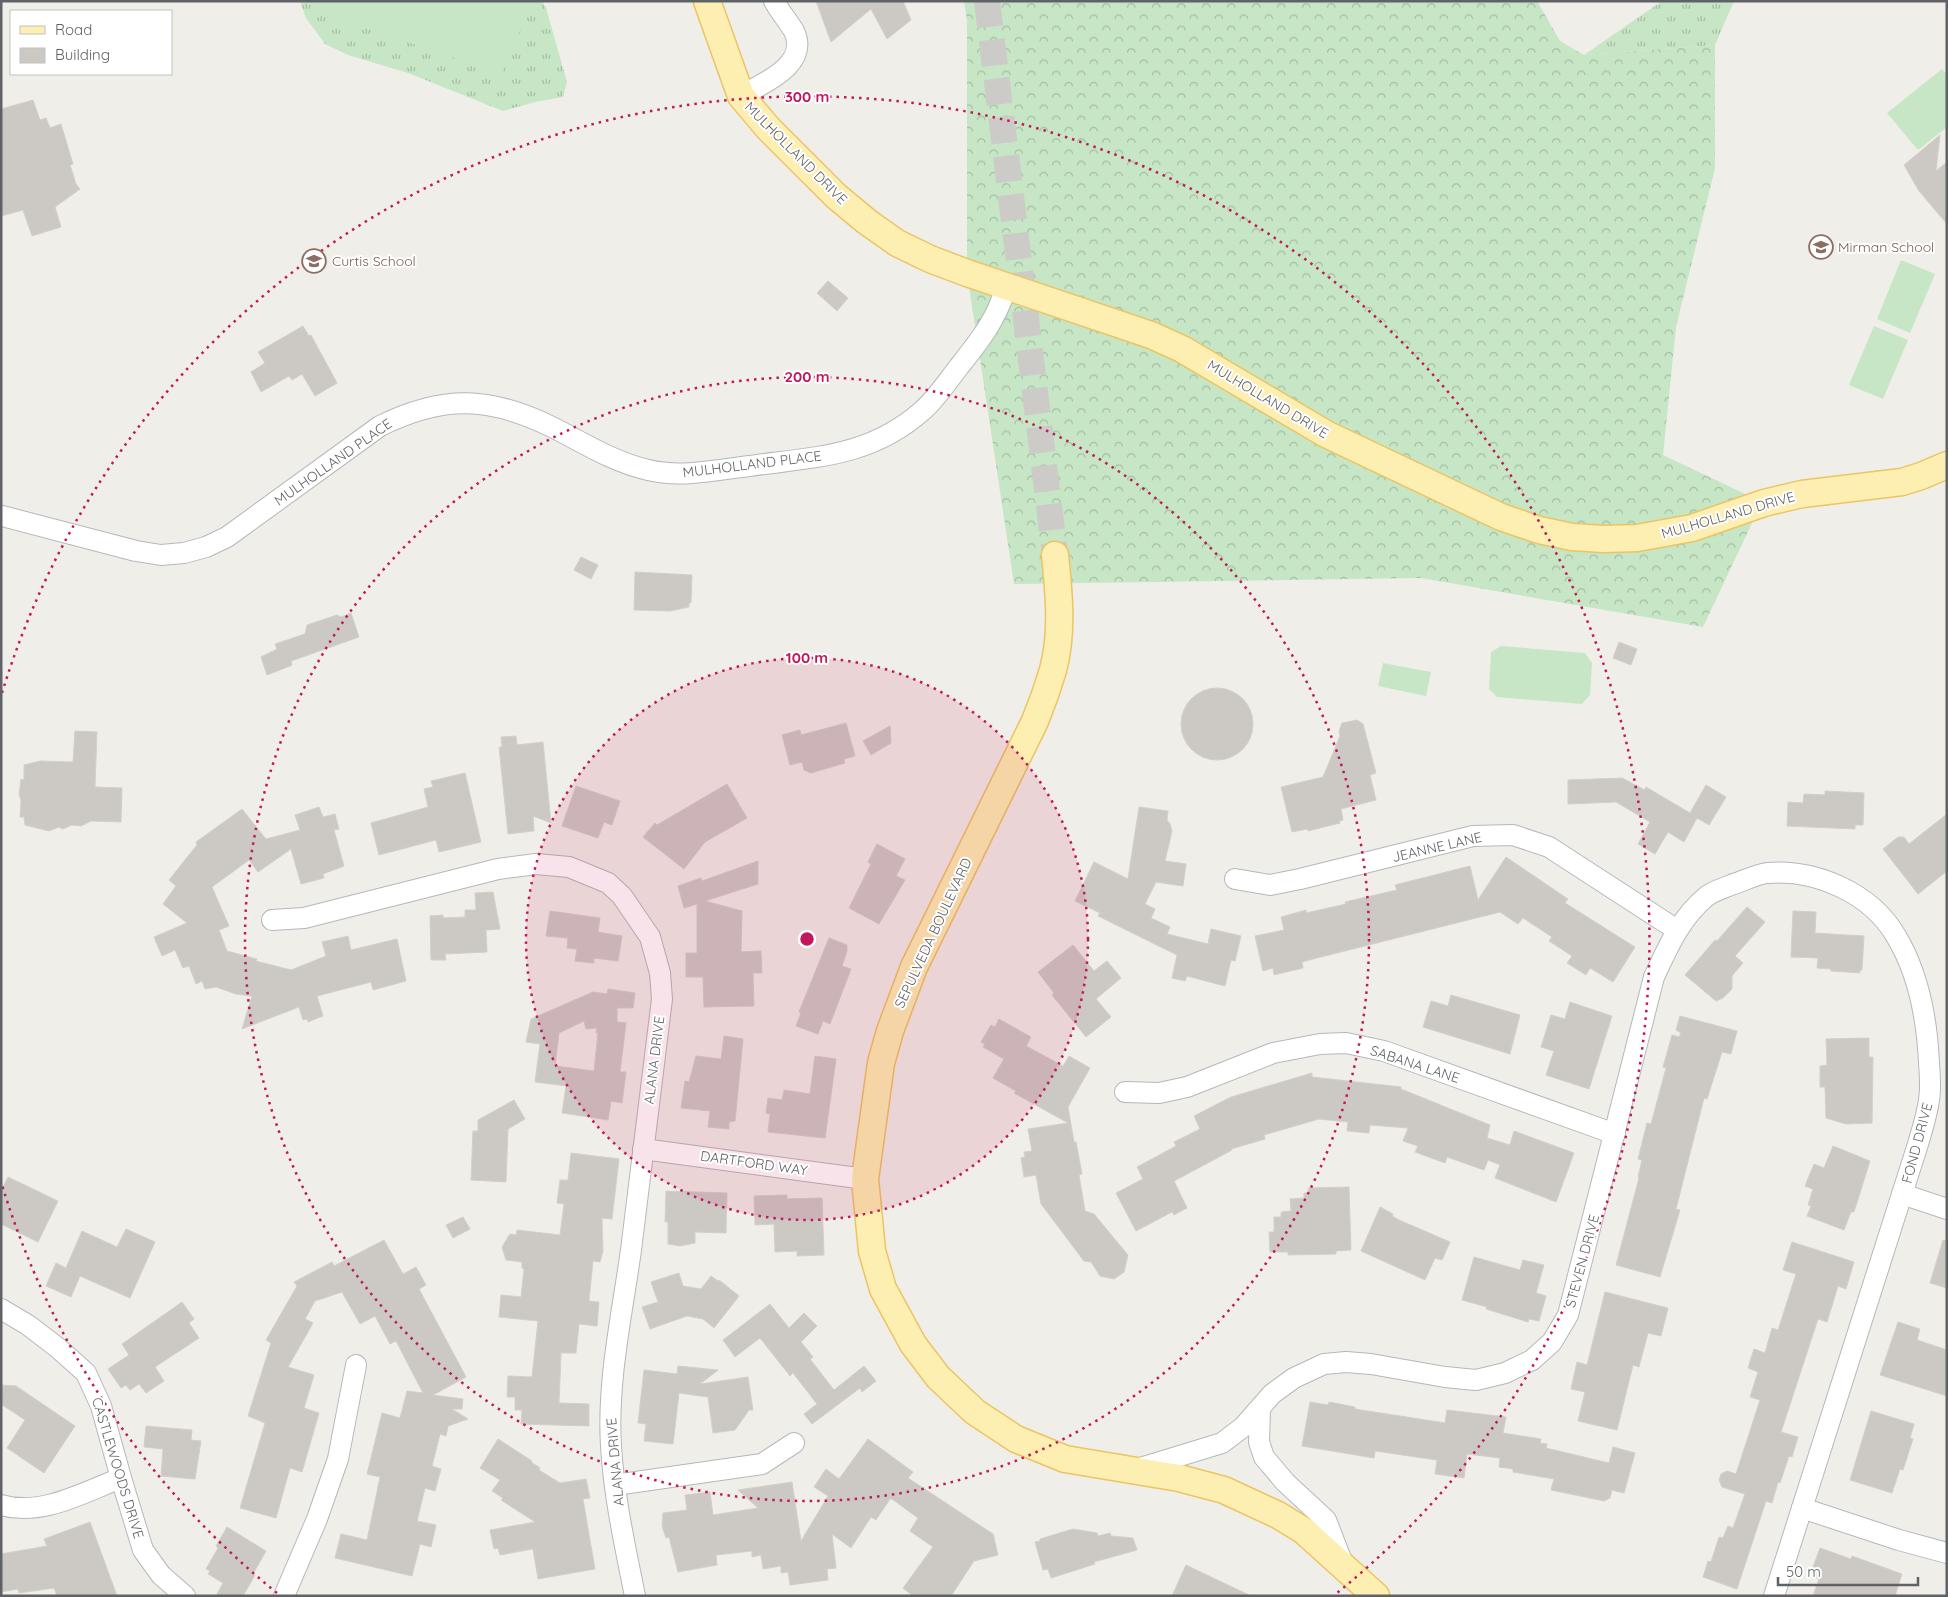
<svg xmlns="http://www.w3.org/2000/svg" width="1948" height="1597" font-family="Quicksand,sans-serif">
<style>
.grass{fill:url(#grass-tufts)}
.forest{fill:url(#forest-crowns)}
.pitch{fill:#c6e6c5}
.building{fill:#ccc9c4;stroke:#d5d0c6;fill-rule:evenodd}
.lines{fill:none;stroke-linecap:round;stroke-linejoin:round}
.major-tunnel{stroke:#cccbc8;stroke-width:26;stroke-dasharray:26 13;stroke-linecap:butt}
.minor-casing{stroke:#b5b8bb;stroke-width:22}
.major-casing{stroke:#ecc464;stroke-width:29}
.minor{stroke:#fff;stroke-width:20}
.major{stroke:#fcefb1;stroke-width:26}
.ring{fill:none;stroke:#c2185b;stroke-width:2.5;stroke-dasharray:2.5 5}
.labels{text-anchor:middle;dominant-baseline:central;stroke-width:4;stroke-linejoin:round;paint-order:stroke}
.street-label{font-size:14px;fill:#5f6367;stroke:#fff}
.education-label{font-size:14px;fill:#785e54;stroke:#fff;text-anchor:start}
.centre{fill:#c2185b;stroke:#fff;stroke-width:2.5}
.ring-label{font-size:15px;text-anchor:middle;font-weight:bold;fill:#c2185b;stroke:#fff;stroke-width:4;stroke-linejoin:round;paint-order:stroke}
</style>
<defs>
<pattern id="grass-tufts" width="24" height="20" patternUnits="userSpaceOnUse" patternTransform="scale(1.25)"><rect width="24" height="20" fill="#c6e6c5"/><path d="M3 7l-1-3M5 7V3M7 7l1-3M15 17l-1-3M17 17v-4M19 17l1-3" fill="none" stroke="#a4bea4"/></pattern>
<pattern id="forest-crowns" width="20" height="18" patternUnits="userSpaceOnUse" patternTransform="scale(1.25)"><rect width="20" height="18" fill="#c6e6c5"/><path d="M2 6a3 3 0 1 1 6 0M12 15a3 3 0 1 1 6 0" fill="none" stroke="#a4bea4"/></pattern>
</defs>
<rect width="100%" height="100%" fill="#f0eee8"/>
<g class="grass">
<polygon points="300,1 542,1 546,8 567,82 563,97 535,102 503,111 408,73 348,55 325,44 306,18"/>
<polygon points="1662,1 1734,1 1715,45 1584,55"/>
</g>
<polygon class="forest" points="964,1 1537,1 1560,41 1584,55 1715,45 1715,168 1676,327 1663,455 1762,502 1703,627 1421,578 1014,584 967,273 967,21"/>
<g class="pitch">
<polygon points="332,1 521,1 522,26 502,74 327,15"/>
<polygon points="1942,69 1947,74 1947,127 1918,150 1887,113"/>
<polygon points="1901,260 1935,274 1910,333 1877,319"/>
<polygon points="1874,326 1908,340 1883,399 1849,385"/>
<polygon points="1501,646 1585,653 1592,663 1590,695 1582,704 1497,697 1489,689 1491,652"/>
<polygon points="1383,663 1431,672 1426,696 1378,686"/>
</g>
<g class="building">
<polygon points="816,1 903,1 911,20 887,39 871,9 831,42"/>
<polygon points="33,100 40,120 46,118 50,128 61,124 73,164 70,165 76,184 80,189 55,207 61,227 32,236 23,210 1,216 1,109"/>
<polygon points="1940,135 1936,171 1947,162 1947,224 1919,191 1904,165"/>
<polygon points="828,281 848,298 837,311 817,293"/>
<polygon points="303,326 309,336 311,335 337,383 315,396 302,374 292,380 289,376 261,392 251,372 265,363 258,352"/>
<polygon points="581,557 598,565 591,579 574,570"/>
<polygon points="635,572 692,575 691,603 689,603 689,607 670,611 634,610"/>
<polygon points="351,613 359,637 291,661 292,665 290,666 267,675 261,657 277,649 275,644 305,634 307,625 337,615 341,617"/>
<polygon points="1619,642 1637,649 1631,665 1613,658"/>
<circle cx="1217" cy="724" r="36"/>
<polygon points="1357,720 1363,724 1376,773 1370,775 1376,800 1341,809 1343,820 1339,821 1340,823 1308,831 1307,829 1292,832 1281,787 1323,777 1340,736 1339,731 1342,723"/>
<polygon points="846,723 855,756 844,759 845,763 811,773 804,770 802,762 790,765 782,735 800,730 801,735"/>
<polygon points="890,726 891,743 871,755 863,741"/>
<polygon points="75,731 97,732 95,787 122,788 121,822 91,821 81,826 72,825 63,829 59,827 49,831 25,825 24,817 20,817 21,800 19,795 21,779 24,780 24,765 40,761 73,762"/>
<polygon points="516,736 517,745 543,742 551,823 533,816 534,831 508,834 499,747 502,747 501,737"/>
<polygon points="465,773 481,842 439,852 436,840 379,855 371,823 428,807 424,789 433,787 431,781"/>
<polygon points="1622,778 1645,790 1646,787 1690,813 1706,785 1726,797 1709,825 1697,818 1684,842 1668,832 1655,854 1638,844 1650,822 1616,802 1568,804 1568,780"/>
<polygon points="727,784 747,818 705,842 684,869 643,837 655,823 657,825"/>
<polygon points="576,786 620,801 612,825 604,822 598,838 562,826"/>
<polygon points="1825,791 1864,793 1863,825 1855,825 1855,829 1787,826 1788,802 1803,803 1804,794 1825,795"/>
<polygon points="319,807 323,817 335,814 339,829 334,830 344,866 323,874 324,878 301,884 291,849 258,872 249,860 212,887 229,926 219,930 227,951 257,959 256,961 291,970 326,956 322,942 348,936 351,950 397,939 406,981 373,990 371,982 317,996 323,1016 308,1022 307,1019 303,1020 299,1007 242,1029 252,996 236,994 216,987 205,989 202,981 196,984 189,966 183,968 175,950 162,956 154,937 187,923 163,904 176,886 169,880 197,845 196,842 242,809 266,839 300,830 295,815"/>
<polygon points="1139,807 1168,811 1167,820 1170,824 1172,831 1165,861 1186,864 1183,886 1156,882 1145,904 1155,909 1151,918 1170,927 1167,934 1208,944 1211,929 1241,936 1235,961 1231,960 1225,986 1187,976 1185,981 1172,978 1177,955 1098,916 1100,913 1075,901 1094,862 1128,879"/>
<polygon points="1947,814 1947,871 1918,894 1883,849 1898,837 1904,837 1909,844"/>
<polygon points="877,844 905,859 896,876 905,880 879,924 849,908 871,864 868,862"/>
<polygon points="1506,857 1568,899 1565,903 1635,947 1613,982 1590,968 1586,975 1567,963 1572,956 1549,941 1552,937 1523,918 1518,924 1500,912 1313,959 1302,962 1303,968 1274,975 1273,968 1263,971 1255,936 1284,930 1281,917 1306,910 1306,913 1346,904 1345,902 1397,890 1395,885 1470,866 1478,900"/>
<polygon points="758,861 758,884 705,901 742,911 741,952 761,951 762,973 753,973 754,1006 704,1007 703,977 686,977 686,953 697,953 697,904 684,908 678,886 701,878 702,881"/>
<polygon points="493,892 500,929 486,930 487,952 445,954 446,960 431,960 430,916 443,915 443,918 465,917 465,910 476,910 475,893"/>
<polygon points="1747,907 1765,922 1735,956 1743,963 1732,976 1732,989 1723,998 1716,1001 1685,975 1715,940 1717,941"/>
<polygon points="550,911 600,918 598,932 622,936 618,961 594,958 594,963 575,961 577,949 567,948 568,938 546,936"/>
<polygon points="1793,911 1816,912 1815,933 1864,936 1862,970 1860,970 1860,973 1831,971 1831,969 1817,968 1818,958 1791,957"/>
<polygon points="829,938 847,945 847,951 842,966 851,969 830,1024 823,1021 818,1034 796,1026 801,1013 799,1012"/>
<polygon points="1073,945 1094,971 1107,961 1121,978 1096,999 1111,1017 1086,1037 1052,995 1054,993 1038,972"/>
<path d="M608 989 635 993 633 1008H617V1022L626 1023 620 1072H626L622 1103 611 1101 608 1120 562 1113 566 1086 535 1082 540 1044 526 1042 531 1019 593 992 607 994ZM584 1021 586 1029 597 1028 596 1033H598L594 1071 555 1066 559 1033Z"/>
<polygon points="1451,995 1520,1015 1510,1054 1423,1027 1431,1001 1448,1006"/>
<polygon points="1570,1002 1612,1016 1589,1089 1546,1075 1554,1051 1541,1047 1551,1015 1565,1019"/>
<polygon points="1680,1016 1737,1031 1731,1054 1722,1052 1707,1099 1704,1098 1676,1209 1680,1210 1660,1277 1616,1265 1639,1178 1638,1177 1642,1160 1638,1159 1647,1123 1651,1124 1666,1068 1663,1067 1672,1035 1679,1037 1681,1033 1676,1030"/>
<polygon points="999,1019 1031,1037 1026,1046 1063,1066 1069,1056 1090,1068 1068,1107 1074,1142 1076,1142 1082,1174 1079,1175 1085,1211 1094,1214 1128,1255 1124,1272 1114,1279 1100,1276 1091,1262 1084,1261 1041,1204 1036,1175 1024,1177 1021,1158 1025,1157 1024,1152 1032,1151 1028,1129 1068,1123 1014,1093 1016,1091 993,1078 1004,1059 983,1047 985,1044 981,1042 991,1025 995,1027"/>
<polygon points="724,1036 743,1039 735,1121 729,1122 729,1129 708,1127 710,1111 681,1108 685,1081 689,1082 696,1056 721,1059"/>
<polygon points="1869,1038 1869,1057 1873,1057 1872,1123 1846,1124 1826,1118 1825,1087 1820,1087 1820,1066 1827,1065 1826,1039"/>
<polygon points="815,1056 836,1059 825,1138 768,1132 770,1114 766,1113 768,1098 782,1100 784,1090 810,1094"/>
<polygon points="1312,1073 1312,1077 1401,1087 1401,1089 1490,1125 1487,1138 1510,1145 1514,1131 1574,1153 1556,1202 1495,1178 1500,1165 1488,1160 1484,1170 1447,1157 1445,1163 1415,1152 1418,1146 1403,1141 1408,1128 1370,1125 1369,1133 1347,1131 1348,1122 1319,1119 1264,1135 1265,1139 1231,1149 1232,1150 1174,1181 1187,1208 1174,1215 1172,1212 1136,1231 1116,1193 1143,1179 1137,1167 1176,1146 1174,1142 1200,1129 1194,1116 1231,1097"/>
<polygon points="514,1100 525,1119 508,1129 506,1182 471,1180 473,1131 478,1131 478,1120"/>
<polygon points="1833,1146 1870,1161 1854,1212 1851,1212 1844,1230 1807,1216 1811,1206 1808,1205 1813,1189 1805,1186 1814,1164 1824,1168"/>
<polygon points="571,1153 619,1159 612,1219 602,1218 603,1251 600,1262 593,1261 589,1301 599,1302 597,1326 579,1324 576,1353 561,1353 559,1403 589,1404 589,1426 521,1424 522,1410 515,1410 515,1397 507,1397 508,1376 532,1377 538,1321 499,1317 501,1295 521,1297 524,1269 522,1268 522,1262 506,1260 502,1247 510,1234 516,1235 517,1230 560,1235 564,1204 557,1203 560,1180 568,1180"/>
<polygon points="8,1177 58,1201 38,1242 1,1224 1,1191"/>
<polygon points="1349,1187 1351,1250 1336,1251 1336,1254 1288,1255 1288,1252 1270,1252 1269,1232 1274,1232 1274,1217 1281,1217 1281,1212 1291,1211 1290,1199 1304,1198 1304,1193 1309,1193 1308,1188"/>
<polygon points="666,1191 727,1193 726,1233 695,1232 695,1243 680,1246 668,1244 668,1222 665,1222"/>
<polygon points="787,1195 787,1199 822,1198 824,1255 797,1256 797,1251 775,1252 774,1224 755,1225 754,1196"/>
<polygon points="1380,1207 1393,1214 1392,1216 1399,1220 1450,1242 1442,1260 1435,1258 1425,1280 1361,1251"/>
<polygon points="463,1217 470,1229 453,1238 446,1225"/>
<polygon points="126,1229 155,1242 130,1298 80,1276 71,1297 46,1286 56,1263 66,1268 82,1231 117,1247"/>
<polygon points="384,1240 403,1274 416,1267 426,1285 419,1289 466,1377 433,1395 463,1399 462,1409 452,1409 468,1419 448,1426 446,1436 440,1434 432,1466 441,1469 435,1491 425,1488 417,1521 436,1525 431,1547 420,1544 412,1576 335,1558 341,1534 367,1540 380,1477 367,1474 382,1413 400,1418 407,1391 423,1393 396,1341 390,1344 375,1316 360,1324 342,1292 315,1301 305,1319 313,1323 288,1367 314,1375 304,1408 319,1413 302,1472 290,1468 276,1518 240,1508 265,1423 248,1416 271,1343 266,1340 297,1286 294,1282 332,1262 334,1266"/>
<polygon points="1943,1240 1947,1241 1947,1288 1930,1283"/>
<polygon points="1792,1242 1854,1262 1846,1289 1838,1286 1827,1322 1818,1319 1781,1432 1798,1437 1792,1457 1789,1456 1780,1483 1778,1482 1772,1503 1766,1501 1737,1589 1703,1577 1708,1561 1711,1562 1719,1537 1723,1538 1728,1526 1733,1528 1745,1494 1722,1487 1719,1480 1721,1474 1727,1471 1736,1474 1760,1400 1750,1397 1758,1372 1748,1368 1754,1349 1765,1353 1772,1328 1778,1330 1796,1274 1783,1270"/>
<polygon points="1474,1257 1520,1270 1523,1260 1544,1265 1536,1293 1546,1296 1539,1321 1529,1319 1528,1322 1486,1309 1487,1307 1462,1300"/>
<polygon points="679,1273 683,1286 701,1289 711,1276 718,1281 719,1280 739,1296 714,1328 703,1319 687,1316 650,1329 642,1307 658,1302 651,1282"/>
<polygon points="1605,1292 1668,1308 1661,1336 1648,1333 1639,1367 1633,1365 1617,1430 1578,1421 1585,1392 1571,1389 1577,1362 1587,1365"/>
<polygon points="182,1302 194,1319 189,1323 199,1338 155,1367 164,1381 146,1393 139,1384 130,1390 126,1385 121,1388 108,1369 129,1355 122,1344"/>
<polygon points="770,1304 789,1328 804,1313 817,1326 801,1342 813,1357 810,1359 834,1390 864,1366 876,1381 862,1392 860,1388 812,1424 804,1414 817,1404 793,1373 790,1376 760,1338 735,1357 723,1340"/>
<polygon points="1898,1322 1920,1329 1917,1340 1947,1350 1947,1396 1880,1375"/>
<polygon points="678,1366 718,1370 700,1384 748,1377 753,1410 749,1410 735,1430 713,1433 708,1397 679,1393 673,1444 644,1441 646,1424 638,1423 644,1370 677,1374"/>
<polygon points="1,1385 16,1386 75,1426 44,1473 7,1448 25,1420 1,1404"/>
<polygon points="1310,1402 1328,1405 1329,1402 1355,1407 1355,1409 1445,1423 1447,1410 1506,1417 1503,1433 1541,1439 1540,1443 1547,1444 1546,1448 1609,1463 1613,1447 1635,1453 1624,1493 1612,1490 1610,1498 1604,1501 1551,1490 1554,1479 1513,1472 1513,1469 1499,1467 1500,1458 1467,1454 1464,1478 1435,1474 1437,1460 1375,1451 1374,1458 1302,1446"/>
<polygon points="1871,1411 1914,1424 1910,1438 1913,1439 1903,1470 1900,1469 1892,1493 1850,1480"/>
<polygon points="146,1426 192,1430 191,1440 201,1441 195,1479 161,1476 163,1449 144,1447"/>
<polygon points="498,1439 532,1461 531,1462 540,1468 539,1470 560,1483 586,1479 590,1498 583,1499 595,1569 538,1579 533,1549 500,1555 498,1548 494,1549 490,1530 535,1522 501,1500 503,1498 492,1491 500,1480 480,1468"/>
<polygon points="868,1439 913,1472 908,1478 993,1534 998,1555 974,1561 951,1596 913,1596 903,1588 933,1547 910,1531 918,1518 892,1499 890,1499 876,1520 871,1517 851,1548 832,1534 836,1568 827,1569 828,1580 790,1585 788,1572 781,1573 781,1566 763,1569 761,1555 752,1557 752,1551 716,1555 717,1565 678,1572 669,1537 666,1538 662,1526 663,1513 687,1510 685,1495 710,1492 713,1515 758,1508 738,1490 792,1482 801,1541 828,1496 814,1487 826,1469 839,1479"/>
<polygon points="90,1522 117,1596 57,1596 54,1588 19,1593 18,1589 1,1592 1,1554 47,1546 44,1539"/>
<polygon points="227,1527 266,1551 253,1574 255,1575 243,1596 216,1596 223,1583 208,1574 210,1571 206,1569 218,1548 216,1546"/>
<polygon points="1073,1529 1097,1533 1098,1536 1110,1533 1111,1536 1133,1538 1137,1550 1094,1562 1095,1564 1051,1578 1048,1569 1043,1570 1035,1542 1040,1541 1040,1539"/>
<polygon points="1820,1548 1851,1559 1852,1556 1902,1574 1895,1596 1813,1596 1819,1579 1814,1577 1817,1569 1813,1567"/>
<polygon points="1186,1565 1251,1596 1172,1596"/>
</g>
<g class="lines">
<polyline class="major-tunnel" points="987,1 1055,555"/>
<g class="minor-casing">
<g id="minor">
<path d="M741 96C763 83 810 65 794 31 788 21 780 12 774 1"/>
<path d="M2 516 136 551 161 555 184 553 206 547 227 537 380 426C443 395 489 396 552 427 584 443 613 462 648 470 681 478 717 470 749 466 814 457 870 457 922 411 936 399 947 382 958 368 980 340 995 322 1006 288"/>
<polyline points="1235,879 1270,885 1300,879 1473,836 1513,835 1549,847 1677,930"/>
<path d="M272 920 304 918 498 869 536 864 569 867 608 883 622 896 650 937 660 973 662 999C651 1083 642 1167 631 1250 622 1315 607 1381 611 1446 614 1497 625 1546 635 1596"/>
<polyline points="1125,1092 1159,1093 1187,1087 1273,1053 1320,1044 1346,1043 1384,1051 1615,1134"/>
<polyline points="643,1149 865,1179"/>
<polyline points="1902,1194 1947,1209"/>
<polyline points="1,1309 28,1325 58,1348 86,1373 101,1406 121,1478 143,1550 161,1575 185,1596"/>
<polyline points="1260,1409 1259,1442 1264,1457 1285,1482 1326,1520 1343,1564"/>
<path d="M1137 1469 1222 1443 1243 1427 1272 1394 1294 1378 1324 1364 1346 1362 1371 1364 1445 1377 1476 1380 1505 1373 1532 1360 1552 1342 1568 1315 1654 977C1668 947 1681 917 1707 896 1714 891 1724 888 1731 885 1743 881 1755 875 1767 873 1816 869 1871 893 1896 936 1919 974 1927 1019 1929 1063 1930 1075 1931 1088 1929 1100 1927 1115 1922 1130 1918 1144L1774 1596"/>
<polyline points="615,1485 762,1464 794,1443"/>
<path d="M1 1505C41 1517 84 1492 121 1478"/>
<polyline points="1802,1508 1899,1540 1947,1553"/>
<polyline points="284,1596 317,1519 338,1459 356,1365"/>
</g>
</g>
<g class="major-casing">
<g id="major">
<polyline points="707,1 741,96 768,128 836,196 866,221 897,243 930,259 967,273 1151,335 1182,349 1326,434 1501,517 1539,530 1572,537 1604,539 1637,538 1692,528 1764,503 1802,494 1902,482 1921,476 1947,465"/>
<path d="M1055 555C1059 593 1063 633 1053 670 1048 687 1042 704 1035 721L914 967 890 1031 881 1063 865 1179 872 1251 883 1289 913 1344 938 1377 975 1412 1016 1439 1065 1459 1179 1478 1224 1490 1278 1515 1304 1531 1376 1596"/>
</g>
</g>
<use href="#minor" class="minor"/>
<use href="#major" class="major"/>
</g>
<circle cx="807" cy="939" r="281" fill="#c2185b" fill-opacity=".12"/>
<g class="ring">
<circle cx="807" cy="939" r="281"/>
<circle cx="807" cy="939" r="562"/>
<path d="M277 1593A842 842 0 0 1 2 1185M2 693A842 842 0 1 1 1337 1593"/>
</g>
<defs>
<g id="school-ring" transform="scale(1.25)"><circle r="9.5" fill="#fff" stroke="#8d6e63" stroke-width="1.5"/><path d="M0-5L7-2L0 1L-7-2ZM-4 1L0 2.5L4 1V4Q0 6-4 4Z" fill="#8d6e63"/></g>
</defs>
<g fill-rule="evenodd">
<use href="#school-ring" x="1821" y="247"/>
<use href="#school-ring" x="314" y="261"/>
</g>
<g class="labels">
<g class="street-label">
<text transform="translate(796 153) rotate(45)">MULHOLLAND DRIVE</text>
<text transform="translate(1268 399) rotate(31)">MULHOLLAND DRIVE</text>
<text transform="translate(333 462) rotate(-35)">MULHOLLAND PLACE</text>
<text transform="translate(752 464) rotate(-7)">MULHOLLAND PLACE</text>
<text transform="translate(1728 515) rotate(-16)">MULHOLLAND DRIVE</text>
<text transform="translate(1437 847) rotate(-13)">JEANNE LANE</text>
<text transform="translate(933 933) rotate(-65)">SEPULVEDA BOULEVARD</text>
<text transform="translate(654 1060) rotate(-83)">ALANA DRIVE</text>
<text transform="translate(1415 1064) rotate(18)">SABANA LANE</text>
<text transform="translate(1917 1143) rotate(-75)">FOND DRIVE</text>
<text transform="translate(754 1163) rotate(8)">DARTFORD WAY</text>
<text transform="translate(1582 1261) rotate(-75)">STEVEN DRIVE</text>
<text transform="translate(615 1462) rotate(-95)">ALANA DRIVE</text>
<text transform="translate(118 1468) rotate(73)">CASTLEWOODS DRIVE</text>
</g>
<g class="education-label">
<text x="1838" y="247">Mirman School</text>
<text x="332" y="261">Curtis School</text>
</g>
</g>
<circle cx="807" cy="939" r="8" class="centre"/>
<g class="ring-label">
<text x="807" y="102">300 m</text>
<text x="807" y="382">200 m</text>
<text x="807" y="663">100 m</text>
</g>
<rect width="1948" height="1597" fill="none" stroke="#5f6367" stroke-width="5"/>
<rect x="10" y="10" width="162" height="65" fill="#ffffff" stroke="#bfc1c2"/>
<rect x="20" y="26" width="25" height="8" fill="#fcefb1" stroke="#bfc1c2"/>
<text x="55" y="35" font-size="15" fill="#5f6367">Road</text>
<rect x="20" y="48" width="25" height="15" fill="#ccc9c4" stroke="#bfc1c2"/>
<text x="55" y="60" font-size="15" fill="#5f6367">Building</text>
<path d="M1778 1577v8h140v-8" fill="none" stroke="#5f6367" stroke-width="2.5"/>
<text x="1786" y="1577" font-size="15" fill="#5f6367" stroke="#ffffff" stroke-width="4" paint-order="stroke">50 m</text>
</svg>
